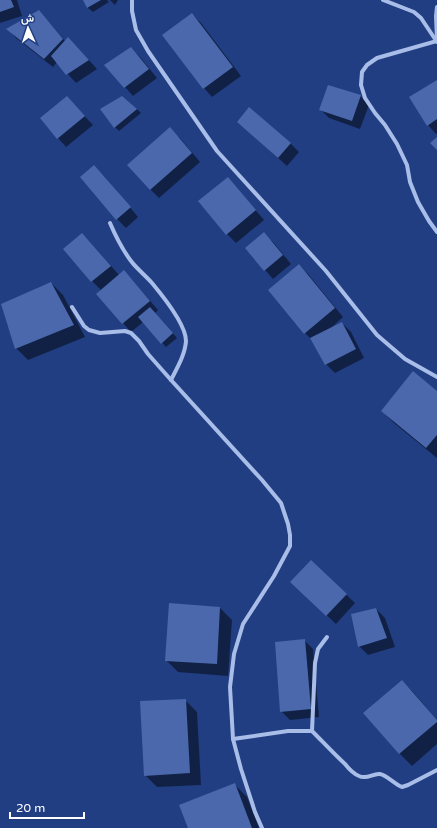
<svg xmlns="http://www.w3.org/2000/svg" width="437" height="828" font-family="'Varela Round',Vazirmatn,sans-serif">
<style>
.shadow{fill:#0007}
.building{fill:#4a68ab}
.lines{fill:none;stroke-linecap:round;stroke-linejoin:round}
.street{stroke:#a8bde8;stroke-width:4}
</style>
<rect width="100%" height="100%" fill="#213e83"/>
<g class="shadow">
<polygon points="0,0 17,0 22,16 0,23"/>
<polygon points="84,0 107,0 109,2 93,12 88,8"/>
<polygon points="110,0 118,0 115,5"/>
<polygon points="39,11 47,20 66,42 77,47 97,69 76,83 57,62 53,67 16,38 8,29"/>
<polygon points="192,14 201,23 241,76 212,97 204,88"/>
<polygon points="131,48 140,57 157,78 133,96 125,87"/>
<polygon points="437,81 437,133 436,134 428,125"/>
<polygon points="360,96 369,105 360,129 329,118 320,109"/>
<polygon points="75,106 93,125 66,147 58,138"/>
<polygon points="137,109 141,113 119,131 115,127"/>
<polygon points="247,130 290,143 299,152 287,166"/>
<polygon points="179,137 200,162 159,198 150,189"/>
<polygon points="103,175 138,217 126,228 117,219"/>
<polygon points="236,187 264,220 236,243 227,234 200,202"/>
<polygon points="82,234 91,243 119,275 132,280 158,310 155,313 177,338 166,347 143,322 131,332 123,323 97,294 101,290 92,281"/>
<polygon points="264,234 273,242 291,264 273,279 265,270"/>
<polygon points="299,265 308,274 343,317 331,328 342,323 351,332 364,358 335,373 326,364 312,340 305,333"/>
<polygon points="51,283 63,295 85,337 28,360 16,348"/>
<polygon points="437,392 437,458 394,423 382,411"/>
<polygon points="311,561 355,603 336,624 300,590"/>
<polygon points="220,608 232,620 228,676 178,672 166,660"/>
<polygon points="376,609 385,618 395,647 368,655 359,646"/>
<polygon points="304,640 313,649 319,717 290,720 281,711"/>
<polygon points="402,681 414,693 437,720 437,744 412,766 400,754 365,713"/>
<polygon points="185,700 197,712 201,785 157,787 145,775"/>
<polygon points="234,784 247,797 259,828 189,828"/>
</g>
<g class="building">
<polygon points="0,0 11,0 14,7 0,12"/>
<polygon points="83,0 101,0 87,8"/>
<polygon points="39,10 63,39 44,59 6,29"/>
<polygon points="192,13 233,67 203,89 162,35"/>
<polygon points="68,37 89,60 66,75 51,56"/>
<polygon points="131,47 149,69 124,88 104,65"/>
<polygon points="437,80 437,119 427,126 409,97"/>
<polygon points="328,85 361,95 352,121 319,110"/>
<polygon points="67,96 85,116 57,139 40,118"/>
<polygon points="122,96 137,109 114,128 100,109"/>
<polygon points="249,107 291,143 278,158 237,122"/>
<polygon points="170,127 192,153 150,190 127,165"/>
<polygon points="437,137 437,150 430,143"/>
<polygon points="94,165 131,207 116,220 80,177"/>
<polygon points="228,177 256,210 226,235 198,201"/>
<polygon points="264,232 283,255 264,271 245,248"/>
<polygon points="82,233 111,266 91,282 63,249"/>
<polygon points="299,264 335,308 304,334 268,290"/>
<polygon points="124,270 150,301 122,324 96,294"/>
<polygon points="51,282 74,325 15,349 1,304"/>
<polygon points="150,307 173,333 161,344 138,317"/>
<polygon points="342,322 356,349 325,365 310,338"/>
<polygon points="413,371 437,391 437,435 426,448 381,411"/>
<polygon points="311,560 347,594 326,616 290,582"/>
<polygon points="169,603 220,607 217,664 165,661"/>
<polygon points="376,608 387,638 358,647 351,614"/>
<polygon points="305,639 311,709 280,712 275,642"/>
<polygon points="402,680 437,720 437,722 399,754 363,713"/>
<polygon points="186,699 190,773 144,776 140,701"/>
<polygon points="235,783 252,828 188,828 179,805"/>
</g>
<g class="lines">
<g class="street">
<polyline points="132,0 132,11 136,30 148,51 217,151 326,271 377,335 405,359 437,377"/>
<polyline points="383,0 414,12 421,18 437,42"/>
<polyline points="437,40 436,16 437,7"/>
<polyline points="437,41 377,58 367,65 362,72 361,85 365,98 375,113 385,125 397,144 407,165 410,182 418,202 429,221 437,232"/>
<path d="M110 223C116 237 122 249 131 261 137 269 145 275 152 283 162 295 186 325 186 341 185 355 177 368 171 380"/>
<polyline points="72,307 84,326 89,330 100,333 125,331 131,333 139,341 148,354 171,380 262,480 281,503 288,524 290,535 290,546 274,576 243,624 234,654 230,687 233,739 241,769 255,812 262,828"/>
<polyline points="312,731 315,663 318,649 327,637"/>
<path d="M233 739 288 731H312C323 742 334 754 345 764 349 769 354 774 359 776 367 780 373 773 380 774 386 775 395 784 402 787L408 785 437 770"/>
</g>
</g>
<g transform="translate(28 28) rotate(357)" stroke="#213e83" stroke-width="3" paint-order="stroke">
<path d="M0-3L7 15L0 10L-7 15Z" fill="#ffffff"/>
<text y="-6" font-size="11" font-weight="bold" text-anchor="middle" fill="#ffffff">ش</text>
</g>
<path d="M10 812v6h74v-6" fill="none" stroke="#ffffff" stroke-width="2"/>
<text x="16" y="812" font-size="12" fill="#ffffff" stroke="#213e83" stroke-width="3" paint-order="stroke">20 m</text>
</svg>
